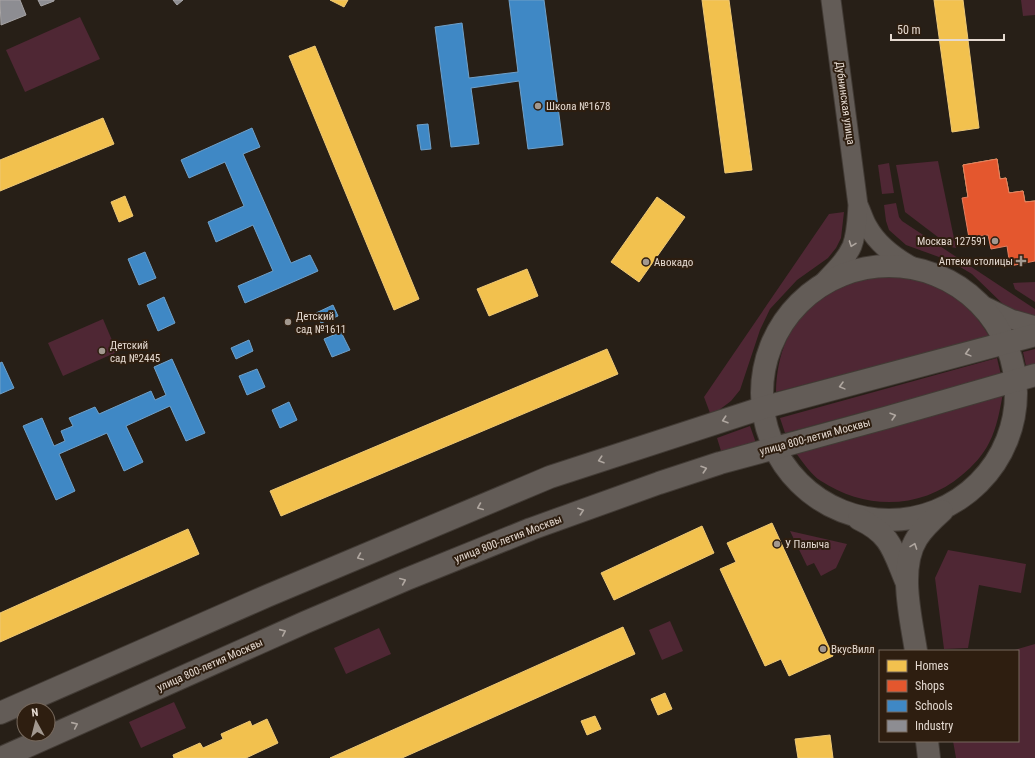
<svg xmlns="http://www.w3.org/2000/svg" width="1035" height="758" font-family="'Roboto Condensed',sans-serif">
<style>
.green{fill:#4f2734}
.homes{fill:#f2c14e;stroke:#eec875}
.shops{fill:#e4572e;stroke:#e47e5f}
.schools{fill:#3f88c5;stroke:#70a0c8}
.industry{fill:#8d8d92;stroke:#a7a4a5}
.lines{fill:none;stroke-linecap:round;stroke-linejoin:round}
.tertiary-casing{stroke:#423b35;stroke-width:21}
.secondary-casing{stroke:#423b35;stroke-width:24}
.tertiary{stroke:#635c57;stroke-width:19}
.secondary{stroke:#635c57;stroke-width:22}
.oneway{stroke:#b0a7a0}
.poi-dot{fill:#a2988f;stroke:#2e1e10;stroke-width:1.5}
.labels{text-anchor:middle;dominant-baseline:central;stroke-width:4;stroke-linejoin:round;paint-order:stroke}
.street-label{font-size:11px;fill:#e4d9d0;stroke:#2e1e10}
.poi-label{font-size:11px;fill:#e4d9d0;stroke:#2e1e10;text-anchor:start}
</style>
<rect width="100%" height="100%" fill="#271f17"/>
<g class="green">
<polygon points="1021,0 1035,0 1035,15 1023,16"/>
<polygon points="80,17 100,59 25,92 6,50"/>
<polygon points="938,161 956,248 951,247 905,212 896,165"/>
<polygon points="889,163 894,193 882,194 878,165"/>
<polygon points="896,203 899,217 902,221 1035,309 1035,318 1007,308 972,274 950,261 906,245 889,230 886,221 884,205"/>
<polygon points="844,212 841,238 836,248 828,258 797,280 770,309 760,330 740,390 731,401 719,410 710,413 704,397 829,214"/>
<path d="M892 274C938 281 965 296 989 336L776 392C777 353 789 324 818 300 825 294 833 287 841 284 857 277 875 275 892 274Z"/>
<polygon points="1035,282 1035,302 1015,289 1013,283"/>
<polygon points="103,319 117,352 63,376 48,343"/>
<polygon points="1035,349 1035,364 1026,366 1023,352"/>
<polygon points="997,358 1001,375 785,433 780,418"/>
<path d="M1003 393C1000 409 997 428 989 443 983 455 973 466 962 475 921 510 865 510 821 481 811 475 803 462 795 452Z"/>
<polygon points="750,426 756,443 722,454 717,438"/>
<polygon points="790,531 847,544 836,568 821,576 814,563 807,566"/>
<polygon points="948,550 1026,564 1021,593 979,585 968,648 944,649 935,578"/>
<polygon points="670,621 683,651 662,660 649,630"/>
<polygon points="379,628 391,654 346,674 334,648"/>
<polygon points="1035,644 1035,758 956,758 953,741 1018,741 1018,651 1011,651"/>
<polygon points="174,702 186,728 141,748 129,722"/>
</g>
<g class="homes">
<polygon points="330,0 348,0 344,7"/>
<polygon points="702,0 729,0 752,170 725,173"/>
<polygon points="934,0 963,0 979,128 952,132"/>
<polygon points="315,46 419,299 394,310 289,56"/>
<polygon points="103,118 114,144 0,191 0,160"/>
<polygon points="997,159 1000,179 1006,178 1009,193 1023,191 1025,202 1035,201 1035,241 1030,242 1028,233 1021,234 1020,228 1013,230 1011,221 1004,222 1003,216 997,217 996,212 987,213 985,204 980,205 978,195 968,197 963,165"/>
<polygon points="125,196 133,216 119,222 111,202"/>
<polygon points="657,197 685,217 639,282 611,262"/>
<polygon points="527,269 538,296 489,316 477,289"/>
<polygon points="607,349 618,374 281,516 270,491"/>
<polygon points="772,523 833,656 789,676 781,659 765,666 720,569 736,562 727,543"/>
<polygon points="702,526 714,553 614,600 601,573"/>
<polygon points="188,529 199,554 0,642 0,613"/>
<polygon points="623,627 635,654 402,758 330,758"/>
<polygon points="665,693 672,709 658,715 651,699"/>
<polygon points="595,716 601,729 587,735 581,721"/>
<polygon points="267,719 278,743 246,758 174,758 173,755 200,743 203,748 223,739 221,734 250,721 252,726"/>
<polygon points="830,735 833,758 798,758 795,739"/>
</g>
<polygon class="shops" points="997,159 1000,179 1006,178 1009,193 1023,191 1025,202 1035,201 1035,261 1010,266 1007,246 991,249 988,235 969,238 962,198 968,197 963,165"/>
<g class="schools">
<polygon points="509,0 544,0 563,145 528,149 519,81 471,88 479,144 451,147 435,27 462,23 469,78 518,72"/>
<polygon points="428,124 431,149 421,150 417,125"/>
<polygon points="252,128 260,147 243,154 291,263 310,255 318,271 245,303 238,286 273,271 253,225 216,242 208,222 244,206 225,162 189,178 181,160"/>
<polygon points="145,252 156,278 139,285 128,259"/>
<polygon points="164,297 175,323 158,331 147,305"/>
<polygon points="333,305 338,316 321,323 316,313"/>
<polygon points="341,332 350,350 332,357 324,339"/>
<polygon points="249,340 253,351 236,359 231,348"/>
<polygon points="172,359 205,433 186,441 170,406 126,426 143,462 124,471 107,433 59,454 75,491 56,500 23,426 42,418 54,446 65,441 61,431 73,426 69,418 95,407 99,414 151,391 155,400 166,395 154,367"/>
<polygon points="2,362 14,388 0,394 0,363"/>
<polygon points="257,369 265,387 247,395 239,376"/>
<polygon points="289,402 297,420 280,428 272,410"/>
</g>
<g class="industry">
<polygon points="0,0 20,0 26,15 1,25"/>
<polygon points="38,0 54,0 54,1 41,6"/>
<polygon points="173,0 183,0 177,5"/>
</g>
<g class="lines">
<g class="tertiary-casing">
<g id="tertiary">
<path d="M859 207C862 213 864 221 868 227 879 247 899 260 918 270"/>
<path d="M818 288C830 275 845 262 852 246 857 233 857 219 858 205L831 0"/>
<polyline points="978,303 1011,319 1035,326"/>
</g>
</g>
<g class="secondary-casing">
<g id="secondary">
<circle cx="889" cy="393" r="127"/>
<path d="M859 519C891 534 893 550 906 581"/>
<path d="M916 651C911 618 898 568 917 538 924 527 933 519 942 511"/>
<polyline points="0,713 267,596 550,477 762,408 1035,335"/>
<polyline points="927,741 929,758"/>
<polyline points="1,758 306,622 407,579 531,529 659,483 720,463 885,418 1035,375"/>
</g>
</g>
<use href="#tertiary" class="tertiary"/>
<use href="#secondary" class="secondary"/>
</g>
<defs><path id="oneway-chevron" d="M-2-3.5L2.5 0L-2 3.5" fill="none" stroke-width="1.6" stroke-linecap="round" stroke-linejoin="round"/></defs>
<g class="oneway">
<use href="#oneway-chevron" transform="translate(852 244) rotate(110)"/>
<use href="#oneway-chevron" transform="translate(968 353) rotate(165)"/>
<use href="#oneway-chevron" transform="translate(842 386) rotate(165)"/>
<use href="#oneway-chevron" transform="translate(893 416) rotate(-16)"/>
<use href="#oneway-chevron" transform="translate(725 420) rotate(162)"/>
<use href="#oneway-chevron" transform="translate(601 460) rotate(162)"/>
<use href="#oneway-chevron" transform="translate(704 469) rotate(-18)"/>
<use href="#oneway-chevron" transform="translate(480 507) rotate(157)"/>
<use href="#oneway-chevron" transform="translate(581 511) rotate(-19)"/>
<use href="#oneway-chevron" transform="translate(914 546) rotate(-70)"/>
<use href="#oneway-chevron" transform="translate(360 557) rotate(157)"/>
<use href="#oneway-chevron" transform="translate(403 581) rotate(-23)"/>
<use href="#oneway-chevron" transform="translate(283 632) rotate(-24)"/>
<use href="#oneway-chevron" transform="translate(75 725) rotate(-24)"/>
</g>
<g class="poi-dot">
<circle cx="538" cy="106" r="4"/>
<circle cx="995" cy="241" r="4"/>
<path d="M1019 255h4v4h4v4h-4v4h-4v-4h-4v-4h4z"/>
<circle cx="646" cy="262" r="4"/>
<circle cx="288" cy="322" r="4"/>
<circle cx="102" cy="351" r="4"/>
<circle cx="777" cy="544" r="4"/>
<circle cx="823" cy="649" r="4"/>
</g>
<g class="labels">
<g class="street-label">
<text transform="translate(845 103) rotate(82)">Дубнинская улица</text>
<text transform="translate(815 437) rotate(-15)">улица 800-летия Москвы</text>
<text transform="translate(508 539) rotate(-21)">улица 800-летия Москвы</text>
<text transform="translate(210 665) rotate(-24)">улица 800-летия Москвы</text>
</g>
<g class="poi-label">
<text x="546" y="106">Школа №1678</text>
<text x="987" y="241" text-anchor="end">Москва 127591</text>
<text x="1013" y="261" text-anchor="end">Аптеки столицы</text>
<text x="654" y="262">Авокадо</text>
<text x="296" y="316">Детский<tspan x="296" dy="13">сад №1611</tspan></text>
<text x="110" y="345">Детский<tspan x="110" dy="13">сад №2445</tspan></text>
<text x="785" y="544">У Палыча</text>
<text x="831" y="649">ВкусВилл</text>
</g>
</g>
<rect x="879" y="650" width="140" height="92" fill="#2e1e10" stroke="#77695d"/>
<rect x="887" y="660" width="20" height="12" fill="#f2c14e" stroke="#77695d"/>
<text x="915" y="670" font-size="12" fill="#e4d9d0">Homes</text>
<rect x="887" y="680" width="20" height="12" fill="#e4572e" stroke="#77695d"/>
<text x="915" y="690" font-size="12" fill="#e4d9d0">Shops</text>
<rect x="887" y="700" width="20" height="12" fill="#3f88c5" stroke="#77695d"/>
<text x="915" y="710" font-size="12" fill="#e4d9d0">Schools</text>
<rect x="887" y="720" width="20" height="12" fill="#8d8d92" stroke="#77695d"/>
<text x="915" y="730" font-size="12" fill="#e4d9d0">Industry</text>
<g transform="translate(36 722) rotate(353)"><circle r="19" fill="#2e1e10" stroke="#77695d"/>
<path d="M0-3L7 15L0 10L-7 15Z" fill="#a2988f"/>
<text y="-6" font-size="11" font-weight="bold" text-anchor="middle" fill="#e4d9d0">N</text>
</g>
<path d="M891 34v6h113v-6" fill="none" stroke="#e4d9d0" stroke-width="2"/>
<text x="897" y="34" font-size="12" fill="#e4d9d0" stroke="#2e1e10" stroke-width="3" paint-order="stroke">50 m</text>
</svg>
